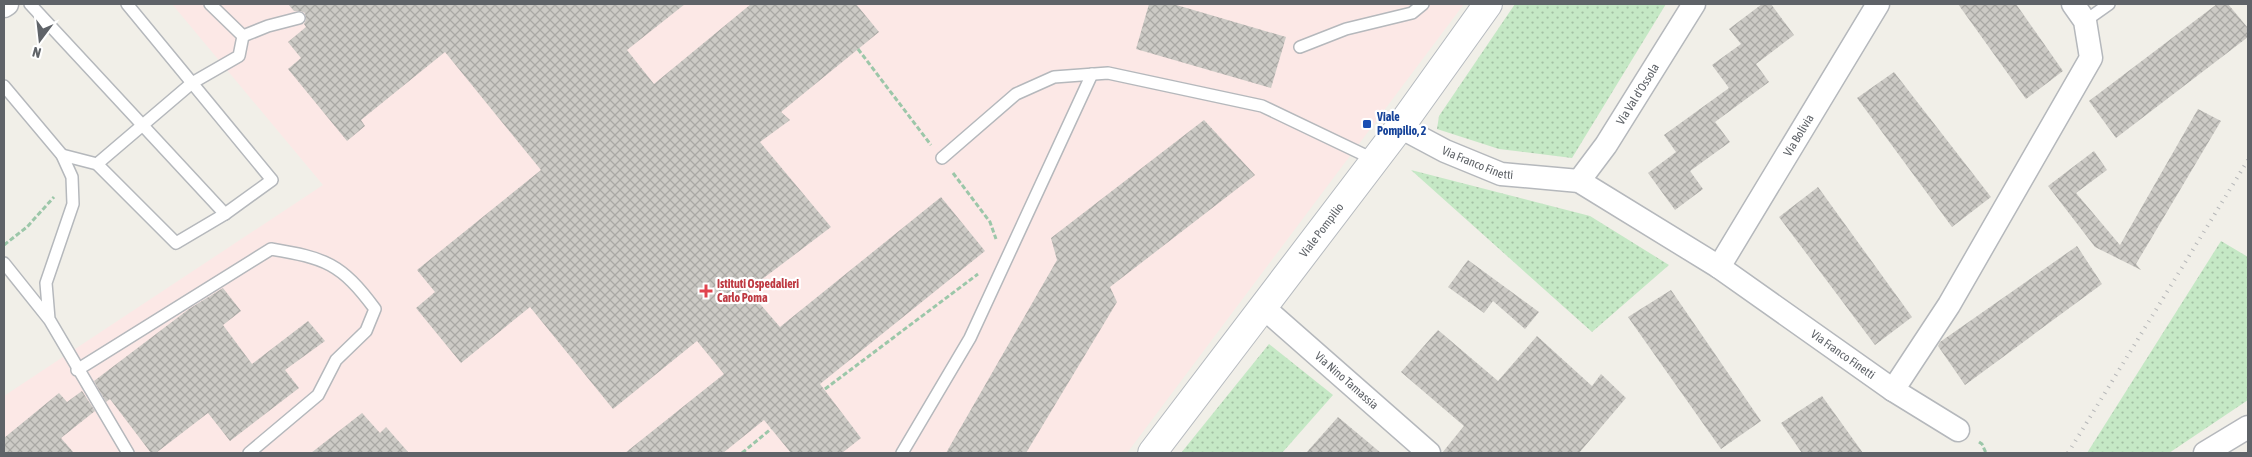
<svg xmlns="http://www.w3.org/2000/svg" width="2252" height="457" font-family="'Asap Condensed',sans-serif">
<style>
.medical{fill:#fce8e6}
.green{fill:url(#green-dots)}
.building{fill:url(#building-cross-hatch)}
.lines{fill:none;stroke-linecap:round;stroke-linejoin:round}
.lane-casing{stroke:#b5b8bc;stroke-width:14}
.street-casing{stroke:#b5b8bc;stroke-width:25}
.secondary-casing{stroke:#b6babf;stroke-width:30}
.path{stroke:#9cc7a9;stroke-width:3;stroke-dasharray:5 2.5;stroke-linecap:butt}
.lane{stroke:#fff;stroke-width:11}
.street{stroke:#fff;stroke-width:22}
.secondary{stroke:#fff;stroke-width:28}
.rail{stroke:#b6b7b8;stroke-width:4;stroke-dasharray:1 6;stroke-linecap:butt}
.transit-dot{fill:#1a4fb4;stroke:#fff;stroke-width:2}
.health-dot{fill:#e0444e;stroke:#fff;stroke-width:2}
.labels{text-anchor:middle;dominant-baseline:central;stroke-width:4.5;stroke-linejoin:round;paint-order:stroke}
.street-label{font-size:12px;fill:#5f6368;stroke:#fff}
.transit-label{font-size:12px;font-weight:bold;fill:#164399;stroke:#fff;text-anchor:start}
.health-label{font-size:12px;font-weight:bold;fill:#be3a42;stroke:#fff;text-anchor:start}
</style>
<defs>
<pattern id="green-dots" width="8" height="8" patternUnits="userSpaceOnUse" patternTransform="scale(1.25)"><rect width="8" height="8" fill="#c5e8c5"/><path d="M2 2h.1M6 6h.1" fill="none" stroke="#a3c0a4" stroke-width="1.8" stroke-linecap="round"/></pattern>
<pattern id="building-cross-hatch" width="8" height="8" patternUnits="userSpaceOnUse" patternTransform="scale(1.25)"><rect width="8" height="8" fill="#cccac5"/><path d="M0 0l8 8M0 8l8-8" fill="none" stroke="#a9a8a4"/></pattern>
</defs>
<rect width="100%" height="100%" fill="#f1efe8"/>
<polygon class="medical" points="172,4 1464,4 1127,453 4,453 4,396 323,185"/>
<g class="green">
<polygon points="1515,4 1666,4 1572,158 1499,149 1437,129 1439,116"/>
<polygon points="1411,170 1590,216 1669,265 1592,332"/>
<polygon points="2221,241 2248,257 2248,400 2169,453 2087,453"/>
<polygon points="1269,344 1333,395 1282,453 1181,453"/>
</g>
<g class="building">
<polygon points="288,4 685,4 627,50 654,84 751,4 856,4 879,32 781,112 790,120 760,142 831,227 748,290 780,327 941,197 985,251 820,384 861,438 842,453 791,453 764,420 723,453 625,453 724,374 697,341 613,409 530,307 461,363 416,308 435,292 417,270 541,170 445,52 361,120 365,126 347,141 288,69 301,58 288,42 306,27 304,24 306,20 305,13 301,11 294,11"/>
<polygon points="1149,4 1173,4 1286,37 1271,88 1136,49"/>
<polygon points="1762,4 1771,4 1794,35 1756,64 1769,82 1715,122 1730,142 1690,171 1703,189 1675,210 1648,173 1676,152 1664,135 1729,88 1712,65 1741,44 1729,29"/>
<polygon points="1958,4 2016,4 2063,71 2026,99"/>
<polygon points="2217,4 2228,4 2248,28 2248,37 2116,138 2089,101"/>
<polygon points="1894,72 1991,197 1952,227 1857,98"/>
<polygon points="2198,109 2221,121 2136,264 2141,270 2095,247 2048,186 2094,151 2107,170 2076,193 2120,245"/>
<polygon points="1204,120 1255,175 1110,287 1117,302 1026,453 946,453 1057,260 1051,238"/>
<polygon points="1818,187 1912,317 1875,345 1779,217"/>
<polygon points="2077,246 2102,284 1965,385 1938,346 1940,342"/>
<polygon points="1468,260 1539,312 1525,329 1493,301 1484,313 1448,287"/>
<polygon points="223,288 241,311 223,325 252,364 308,321 325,341 285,370 299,388 230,441 208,413 156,453 151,453 110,399 106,402 94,381 189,309"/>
<polygon points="1671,290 1761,421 1721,449 1628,317"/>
<polygon points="1438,330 1498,381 1537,336 1592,386 1601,374 1626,398 1579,453 1442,453 1464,426 1401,372"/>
<polygon points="82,391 95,411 61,438 74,453 4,453 4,438 59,393 67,402"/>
<polygon points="1822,396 1863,453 1802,453 1781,423"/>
<polygon points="362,413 380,433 386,427 409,453 311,453"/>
<polygon points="1338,417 1381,453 1306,453"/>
</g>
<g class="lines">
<g class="lane-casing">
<g id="lane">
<polyline points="30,4 225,214"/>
<polyline points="2085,21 2109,4"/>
<polyline points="243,36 268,26 299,18"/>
<polyline points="1300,47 1346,29 1412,13 1423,4"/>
<polyline points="4,86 62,155 72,177 73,204 46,283 49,319 128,453"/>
<polyline points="62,155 97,164 176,243 225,214 272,180 127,4"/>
<polyline points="942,158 1016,94 1054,77 1108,73 1262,106 1375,160"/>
<polyline points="97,164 192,83 239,56 243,36 210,4"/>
<polyline points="4,263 48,318"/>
<path d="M77 370 271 249C325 258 341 263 375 309L366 331 336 360 318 395 249 453"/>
<polyline points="902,453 970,338 1092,74"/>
</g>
</g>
<g class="street-casing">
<g id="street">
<polyline points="4,6 7,4"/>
<path id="s1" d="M1400 127 1445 151 1501 174 1579 181 1719 267 1893 390 1949 305 2091 58 2085 21 2073 4"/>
<path id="s2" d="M1579 181 1606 145 1694 4"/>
<path id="s3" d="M1719 267 1878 4"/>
<path id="s4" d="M1264 308 1429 453"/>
<polyline points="1893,390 1958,430"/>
<polyline points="2205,453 2248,427"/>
</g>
</g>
<g class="secondary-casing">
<g id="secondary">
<path id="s5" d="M1152 453 1400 127 1488 4"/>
</g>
</g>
<g class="path">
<polyline points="858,49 931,145"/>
<polyline points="953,173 990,222 996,239"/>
<polyline points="4,245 27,227 54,197"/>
<polyline points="825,389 978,274"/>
<polyline points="1979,442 1982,444 1986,453"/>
<polyline points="742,453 771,429"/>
</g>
<use href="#lane" class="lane"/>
<use href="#street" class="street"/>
<use href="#secondary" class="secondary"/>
<polyline class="rail" points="2068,453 2248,160"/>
</g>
<rect class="transit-dot" x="1362" y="119" width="10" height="10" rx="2.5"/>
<path class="health-dot" d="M703.5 283.5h5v5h5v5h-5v5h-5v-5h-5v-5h5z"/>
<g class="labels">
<g class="street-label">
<text stroke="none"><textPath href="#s2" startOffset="105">Via Val d'Ossola</textPath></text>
<text stroke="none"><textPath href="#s3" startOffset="154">Via Bolivia</textPath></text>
<text stroke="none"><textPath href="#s1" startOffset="86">Via Franco Finetti</textPath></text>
<text stroke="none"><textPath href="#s5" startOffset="280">Viale Pompilio</textPath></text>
<text stroke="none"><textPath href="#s1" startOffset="506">Via Franco Finetti</textPath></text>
<text stroke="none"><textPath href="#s4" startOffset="110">Via Nino Tamassia</textPath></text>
</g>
<g class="transit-label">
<text x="1377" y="117">Viale<tspan x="1377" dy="14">Pompilio, 2</tspan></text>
</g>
<g class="health-label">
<text x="717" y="284">Istituti Ospedalieri<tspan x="717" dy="14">Carlo Poma</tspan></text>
</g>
</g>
<rect width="2252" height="457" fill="none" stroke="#5f6368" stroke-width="10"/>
<g transform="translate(40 40) rotate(195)" stroke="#ffffff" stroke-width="4" paint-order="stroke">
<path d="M0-4L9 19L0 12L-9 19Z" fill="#5f6368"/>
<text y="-8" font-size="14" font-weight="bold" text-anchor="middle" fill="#5f6368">N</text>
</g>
</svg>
